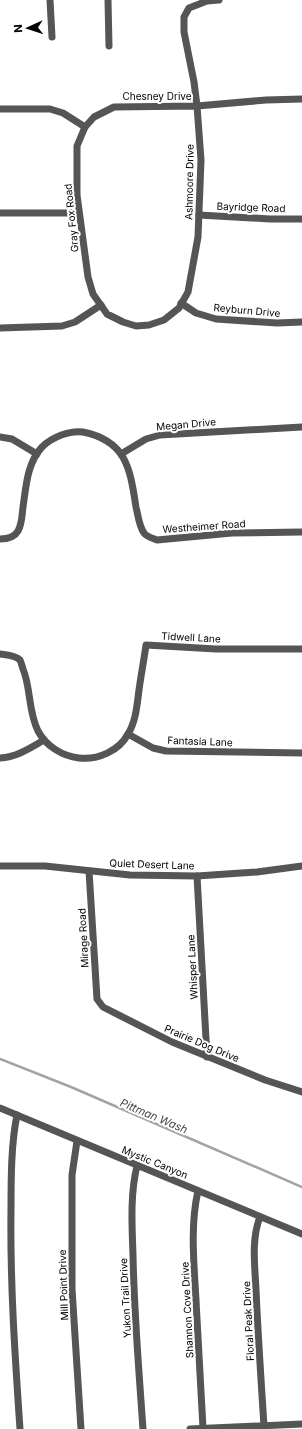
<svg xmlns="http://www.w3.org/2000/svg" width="302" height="1429" font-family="Inter,sans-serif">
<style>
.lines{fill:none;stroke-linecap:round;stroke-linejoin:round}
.stream{stroke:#a3a3a3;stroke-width:2.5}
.street{stroke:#555;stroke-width:7}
.labels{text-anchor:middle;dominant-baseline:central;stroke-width:4;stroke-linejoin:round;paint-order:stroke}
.street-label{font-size:10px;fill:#000;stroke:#fff}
.water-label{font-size:11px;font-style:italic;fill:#444;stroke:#fff}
</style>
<rect width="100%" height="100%" fill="#fff"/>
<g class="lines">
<polyline class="stream" points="0,1059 71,1087 302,1187"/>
<g class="street">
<polyline points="50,0 52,37"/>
<polyline points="108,0 109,46"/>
<polyline points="219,0 207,1 189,8 184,17 184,32 194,82 197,106 201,160 198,237 188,292 179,308 164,320 149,325 136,326 123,322 107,314 93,294 88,277 77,195 77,146 85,127 94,117 114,107 197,106 266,100 302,99"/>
<polyline points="0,109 50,109 63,113 85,127"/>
<polyline points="0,213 78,213"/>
<polyline points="199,215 270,219 302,219"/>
<polyline points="181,303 196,313 216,319 277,323 302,322"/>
<polyline points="0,328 62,326 75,322 101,305"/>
<polyline points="0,437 12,439 37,454"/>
<polyline points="121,454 146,439 160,435 302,427"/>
<path d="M0 539C7 539 14 538 18 531 22 524 22 515 23 507 26 487 27 463 42 447 52 437 70 430 83 432 127 441 130 469 136 507 138 515 139 526 144 533 147 537 152 538 157 540L232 533 302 532"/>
<path d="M0 654C6 655 15 655 20 660 21 662 22 666 23 669 31 688 28 711 38 731 46 746 62 756 79 758 98 760 119 751 128 734 136 721 137 705 139 690 141 675 144 660 146 645L216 649H302"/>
<polyline points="128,734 153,748 166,751 302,753"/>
<path d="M0 758C17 757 30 748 44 740"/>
<polyline points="0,866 45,866 130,875 197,876 257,872 302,866"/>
<polyline points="89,871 97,999 103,1007 172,1042 265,1080 302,1092"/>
<polyline points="197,876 207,1057"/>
<polyline points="0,1108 302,1234"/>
<path d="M17 1115C11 1144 11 1180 11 1210 10 1283 15 1356 20 1429"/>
<polyline points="77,1141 72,1175 72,1289 81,1429"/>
<path d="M137 1166C130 1194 132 1226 133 1255 134 1313 139 1371 143 1429"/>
<path d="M198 1191C190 1225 194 1265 196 1300 198 1343 201 1386 203 1428"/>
<path d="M260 1217C251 1239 255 1267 256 1290 258 1335 261 1380 264 1426"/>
<polyline points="190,1429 302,1424"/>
</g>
</g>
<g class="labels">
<g class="street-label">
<text x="157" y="96">Chesney Drive</text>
<text transform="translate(189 182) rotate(-89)">Ashmoore Drive</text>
<text transform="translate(251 207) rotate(2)">Bayridge Road</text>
<text transform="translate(71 218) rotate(-96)">Gray Fox Road</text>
<text transform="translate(247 310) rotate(5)">Reyburn Drive</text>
<text transform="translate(186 424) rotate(-5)">Megan Drive</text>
<text transform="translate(204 526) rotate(-4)">Westheimer Road</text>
<text transform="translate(191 637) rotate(3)">Tidwell Lane</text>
<text transform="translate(200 741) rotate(2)">Fantasia Lane</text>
<text transform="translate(152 864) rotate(2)">Quiet Desert Lane</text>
<text transform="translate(83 938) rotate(-93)">Mirage Road</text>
<text transform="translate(192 967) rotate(-93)">Whisper Lane</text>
<text transform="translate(202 1043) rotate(23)">Prairie Dog Drive</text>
<text transform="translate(155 1162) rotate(22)">Mystic Canyon</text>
<text transform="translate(63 1285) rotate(-92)">Mill Point Drive</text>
<text transform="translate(125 1298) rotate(-93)">Yukon Trail Drive</text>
<text transform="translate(187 1310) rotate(-93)">Shannon Cove Drive</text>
<text transform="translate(248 1321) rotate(-93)">Floral Peak Drive</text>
</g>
<g class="water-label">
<text transform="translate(154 1116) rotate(23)">Pittman Wash</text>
</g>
</g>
<g transform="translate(28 28) rotate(267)" stroke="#ffffff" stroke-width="3" paint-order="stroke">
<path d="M0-3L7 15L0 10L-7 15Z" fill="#000000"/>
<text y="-6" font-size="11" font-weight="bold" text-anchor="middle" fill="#000000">N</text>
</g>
</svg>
